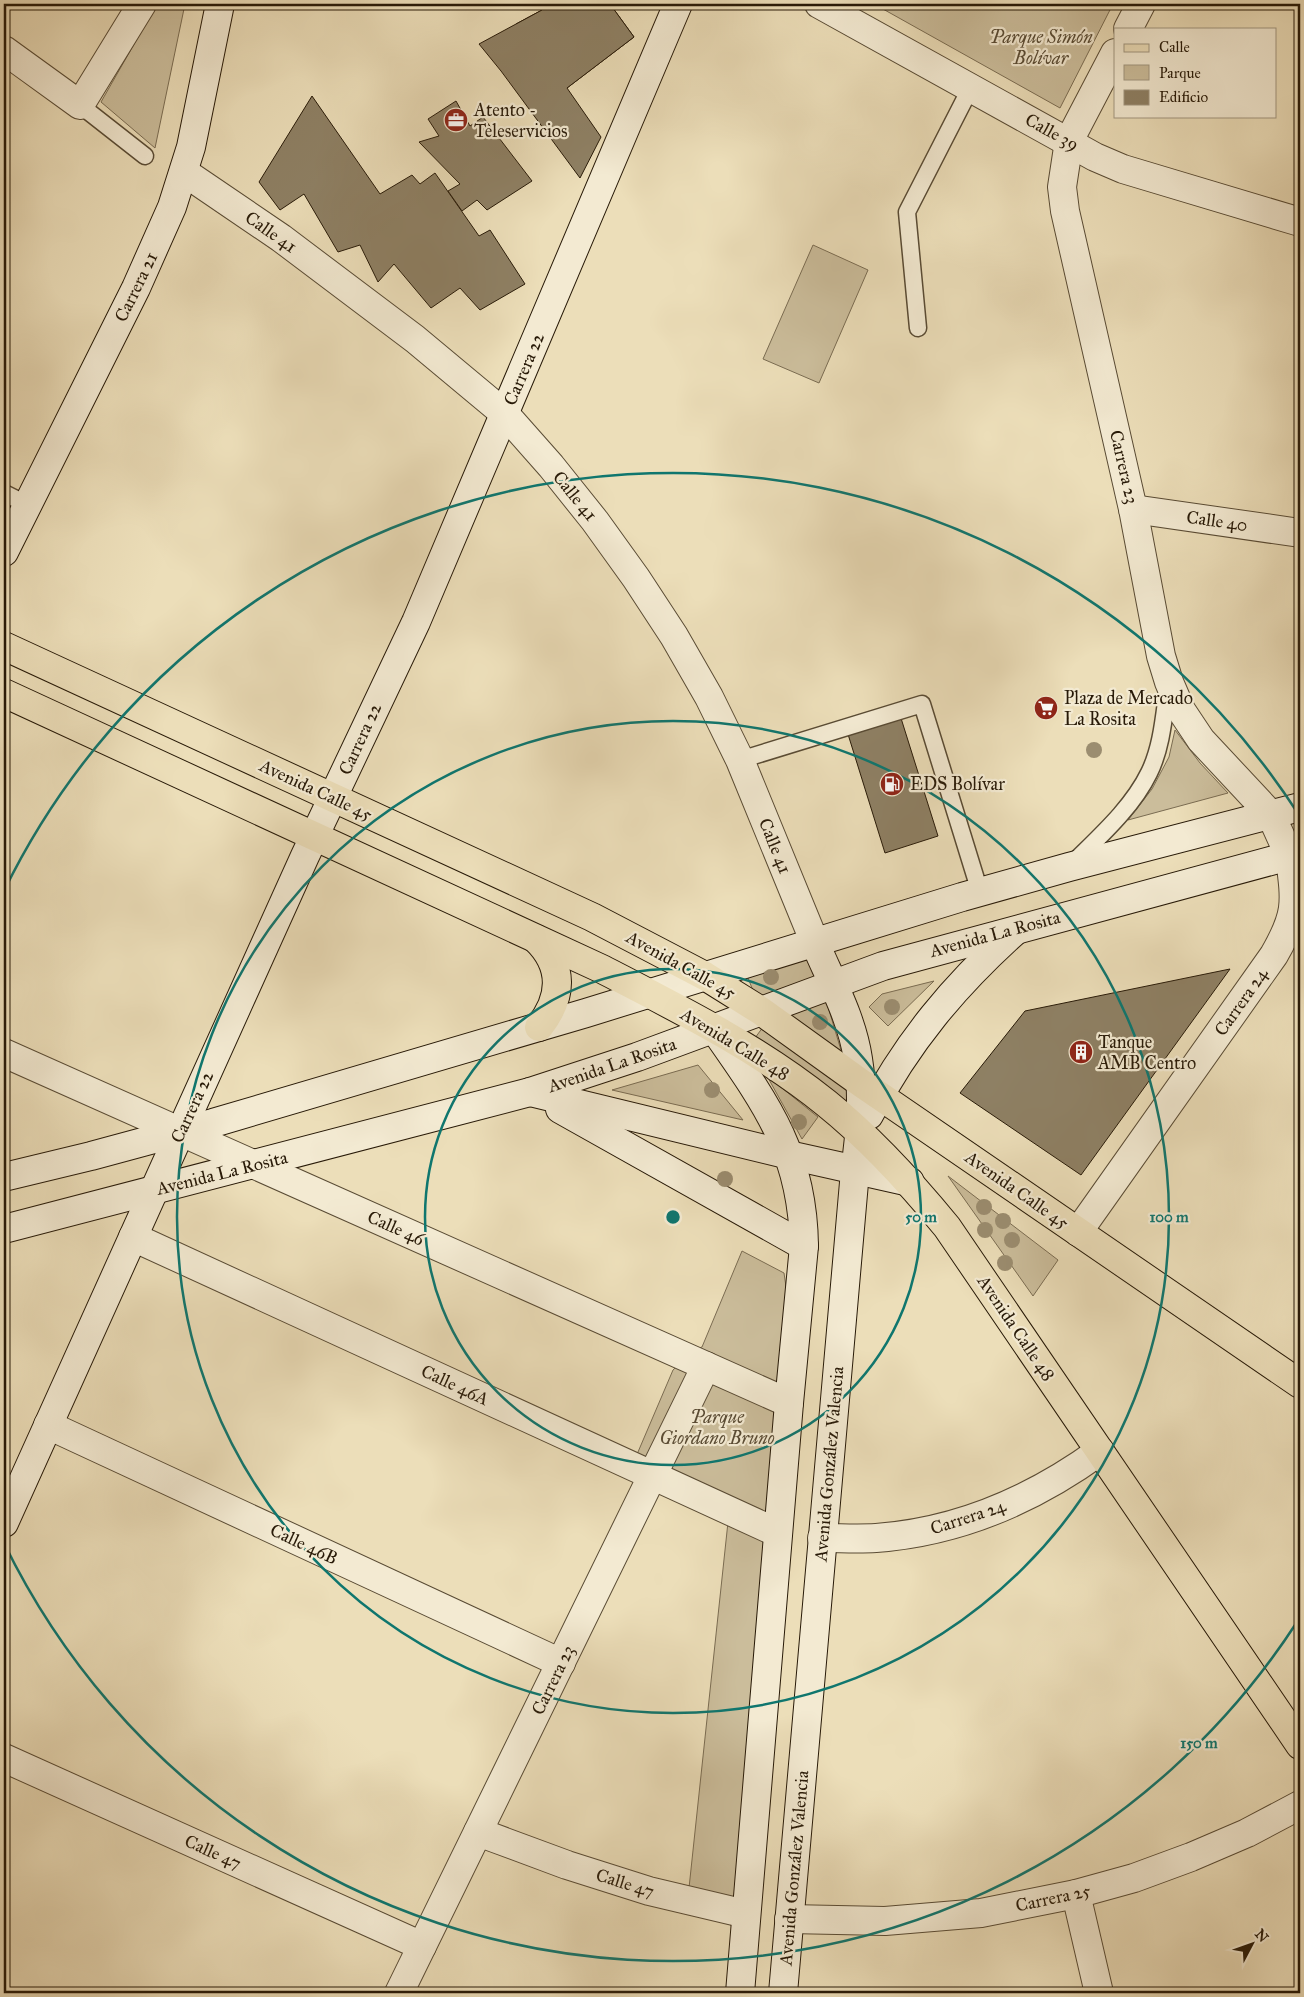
<svg xmlns="http://www.w3.org/2000/svg" width="1304" height="1997" font-family="'IM FELL Great Primer',serif">
<style>
.green{fill:#cbbd9b;stroke:#7a6c52}
.building{fill:#8e8064;stroke:#281a08}
.lines{fill:none;stroke-linecap:round;stroke-linejoin:round}
.lane-casing{stroke:#594b34;stroke-width:19}
.street-casing{stroke:#594b34;stroke-width:30}
.secondary-casing{stroke:#281a08;stroke-width:30}
.primary-casing{stroke:#281a08;stroke-width:30}
.lane{stroke:#f3ead2;stroke-width:16}
.street{stroke:#f3ead2;stroke-width:28}
.secondary{stroke:#f3ead2;stroke-width:28}
.primary{stroke:#ecdeb9;stroke-width:28}
.tree{fill:#9b8d70}
.ring{fill:none;stroke:#0f766e;stroke-width:2.5}
.labels{text-anchor:middle;dominant-baseline:central;stroke-width:4.5;stroke-linejoin:round;paint-order:stroke}
.park-label{font-size:18px;font-style:italic;fill:#594b34;stroke:#f3ead2}
.poi-label{font-size:18px;fill:#281a08;stroke:#f3ead2;text-anchor:start}
.street-label{font-size:18px;fill:#281a08;stroke:#f3ead2}
.centre{fill:#0f766e;stroke:#f3ead2;stroke-width:2.5}
.ring-label{font-size:15px;text-anchor:middle;font-weight:bold;fill:#0f766e;stroke:#f3ead2;stroke-width:4.5;stroke-linejoin:round;paint-order:stroke}
</style>
<rect width="100%" height="100%" fill="#ecdeb9"/>
<filter id="stains"><feTurbulence type="fractalNoise" baseFrequency=".004" numOctaves="4"/><feColorMatrix values="0 0 0 0 .2 0 0 0 0 .09 0 0 0 0 .02 0 0 0 .5 -.17"/></filter>
<radialGradient id="worn" r=".72"><stop offset=".6" stop-color="#630" stop-opacity="0"/><stop offset="1" stop-color="#630" stop-opacity=".3"/></radialGradient>
<g class="green">
<polygon points="157,4 185,4 155,148 101,102"/>
<polygon points="874,4 1113,4 1060,108"/>
<polygon points="813,245 868,270 819,383 763,359"/>
<polygon points="1175,730 1200,763 1228,793 1128,820 1152,789 1169,757"/>
<polygon points="809,955 819,980 758,1003 748,978"/>
<polygon points="934,981 888,1026 869,1007 882,994"/>
<polygon points="826,1000 843,1057 786,1016"/>
<polygon points="763,1027 854,1092 846,1103 755,1038"/>
<polygon points="698,1065 743,1120 612,1090"/>
<polygon points="767,1076 818,1117 802,1139"/>
<polygon points="948,1176 1058,1260 1033,1296"/>
<polygon points="742,1251 784,1273 790,1314 742,1907 689,1888 728,1522 635,1459 673,1370 694,1350 702,1347"/>
</g>
<g class="building">
<polygon points="537,4 610,4 634,37 567,88 516,24 542,10"/>
<polygon points="537,4 610,4 634,37 567,88 601,137 580,178 501,71 479,44 542,10"/>
<polygon points="312,96 380,194 412,175 420,184 435,173 479,236 490,230 525,284 480,310 460,288 431,308 394,264 378,282 360,245 338,252 304,194 280,210 259,182"/>
<polygon points="456,101 470,126 483,117 532,181 487,210 477,200 462,211 448,191 460,184 419,142 439,136 428,119"/>
<polygon points="900,715 938,836 885,853 847,731"/>
<polygon points="1230,969 1081,1175 960,1093 1025,1011"/>
</g>
<g class="lines">
<g class="lane-casing">
<g id="lane">
<polyline points="80,105 145,156"/>
<polyline points="918,328 907,212 971,87"/>
<polyline points="4,493 28,505"/>
<polyline points="740,760 922,704 980,892"/>
<path d="M1072 864C1099 837 1132 808 1149 773 1162 747 1164 715 1168 687"/>
</g>
</g>
<g class="street-casing">
<g id="street">
<polyline points="819,4 1095,157 1123,169 1300,222"/>
<polyline points="1128,29 1141,4"/>
<polyline points="4,50 80,105 142,4"/>
<polyline points="1115,53 1069,141 1062,187 1065,211 1133,509 1161,656 1169,682 1181,710 1201,740 1271,815 1300,879"/>
<polyline points="184,172 281,238 415,339 505,414 551,466 595,521 636,578 674,636 709,697 740,760 815,943"/>
<polyline points="1133,509 1300,533"/>
<polyline points="4,1053 789,1403"/>
<path d="M1078 1232 1274 955C1297 915 1296 904 1290 859"/>
<polyline points="133,1237 778,1533"/>
<polyline points="48,1425 561,1663"/>
<path d="M822 1538C840 1538 858 1539 876 1538 958 1532 1034 1499 1100 1451"/>
<polyline points="4,1758 422,1946"/>
<polyline points="478,1832 567,1865 649,1891 746,1914"/>
<polyline points="1076,1894 1099,1993"/>
<polyline points="789,1919 885,1921 981,1913 1076,1894 1134,1878 1191,1857 1247,1833 1300,1805"/>
<polyline points="399,1993 706,1366"/>
</g>
</g>
<g class="secondary-casing">
<g id="secondary">
<polyline points="4,552 136,288 172,207 191,147 220,4"/>
<path d="M714 1029C765 1102 803 1152 804 1246L789 1403 740 1993"/>
<polyline points="530,1092 789,1155 910,1182"/>
<polyline points="560,1109 804,1246"/>
<path d="M869 1115C907 1042 954 986 1015 931"/>
<polyline points="4,1177 91,1156 213,1123 586,1013 962,897 1069,867 1300,807"/>
<polyline points="4,1229 530,1092 637,1057 883,966 1300,853"/>
<polyline points="4,1523 305,856 416,622 678,4"/>
<path d="M783 1993 855 1171C860 1134 864 1096 858 1059 852 1018 831 981 815 943"/>
</g>
</g>
<g class="primary-casing">
<g id="primary">
<polyline points="4,646 592,917 705,976 761,1011 861,1083 1300,1384"/>
<path d="M4 693 602 969C679 1009 758 1048 826 1103 871 1139 910 1182 947 1227L1300 1745"/>
<path d="M536 939C564 966 563 997 539 1027"/>
</g>
</g>
<use href="#lane" class="lane"/>
<use href="#street" class="street"/>
<use href="#secondary" class="secondary"/>
<use href="#primary" class="primary"/>
</g>
<g class="tree">
<circle cx="1094" cy="750" r="8"/>
<circle cx="771" cy="977" r="8"/>
<circle cx="892" cy="1007" r="8"/>
<circle cx="820" cy="1022" r="8"/>
<circle cx="712" cy="1090" r="8"/>
<circle cx="799" cy="1122" r="8"/>
<circle cx="725" cy="1179" r="8"/>
<circle cx="984" cy="1207" r="8"/>
<circle cx="1003" cy="1221" r="8"/>
<circle cx="985" cy="1230" r="8"/>
<circle cx="1012" cy="1240" r="8"/>
<circle cx="1005" cy="1263" r="8"/>
</g>
<g class="ring">
<circle cx="673" cy="1217" r="248"/>
<circle cx="673" cy="1217" r="496"/>
<path d="M1297 1622A744 744 0 0 1 4 1543M4 891A744 744 0 0 1 1297 812"/>
</g>
<defs>
<g id="office-disc" transform="scale(1.25)"><circle r="9.5" fill="#8f2418" stroke="#f3ead2"/><path d="M-6-3h4V-5.5h4V-3h4V5H-6ZM-1-4.5V-3h2v-1.5ZM-6 0V1H6V0Z" fill="#fff"/></g>
<g id="supermarket-disc" transform="scale(1.25)"><circle r="9.5" fill="#8f2418" stroke="#f3ead2"/><path d="M-6-5.5h2.5l.6 2H6L4.5 2H-2.5L-4.4-4H-6ZM-1.5 3.2a1.3 1.3 0 1 0 .1 0ZM3 3.2a1.3 1.3 0 1 0 .1 0Z" fill="#fff"/></g>
<g id="fuel-disc" transform="scale(1.25)"><circle r="9.5" fill="#8f2418" stroke="#f3ead2"/><path d="M-5.5-6h7V0h2V4h1.3V-2.5L3-4.5l.8-.8L6-3V5H2.5V1h-1V6h-7ZM-4.2-4.7v3.2H.2V-4.7Z" fill="#fff"/></g>
<g id="building-disc" transform="scale(1.25)"><circle r="9.5" fill="#8f2418" stroke="#f3ead2"/><path d="M-4-6H4V6H1V3H-1V6H-4ZM-2.5-4.3h1.7v1.8h-1.7ZM.8-4.3h1.7v1.8H.8ZM-2.5-1h1.7V.8h-1.7ZM.8-1h1.7V.8H.8Z" fill="#fff"/></g>
</defs>
<g fill-rule="evenodd">
<use href="#office-disc" x="456" y="120"/>
<use href="#supermarket-disc" x="1046" y="708"/>
<use href="#fuel-disc" x="892" y="784"/>
<use href="#building-disc" x="1081" y="1052"/>
</g>
<g class="labels">
<g class="park-label">
<text x="1041" y="37">Parque Simón<tspan x="1041" dy="21">Bolívar</tspan></text>
<text x="717" y="1417">Parque<tspan x="717" dy="21">Giordano Bruno</tspan></text>
</g>
<g class="poi-label">
<text x="474" y="110">Atento -<tspan x="474" dy="21">Teleservicios</tspan></text>
<text x="1064" y="698">Plaza de Mercado<tspan x="1064" dy="21">La Rosita</tspan></text>
<text x="910" y="784">EDS Bolívar</text>
<text x="1098" y="1042">Tanque<tspan x="1098" dy="21">AMB Centro</tspan></text>
</g>
<g class="street-label">
<text transform="translate(1052 132) rotate(29)">Calle 39</text>
<text transform="translate(271 232) rotate(35)">Calle 41</text>
<text transform="translate(136 287) rotate(-64)">Carrera 21</text>
<text transform="translate(524 369) rotate(-67)">Carrera 22</text>
<text transform="translate(1124 467) rotate(77)">Carrera 23</text>
<text transform="translate(575 496) rotate(51)">Calle 41</text>
<text transform="translate(1217 521) rotate(8)">Calle 40</text>
<text transform="translate(360 739) rotate(-65)">Carrera 22</text>
<text transform="translate(316 790) rotate(25)">Avenida Calle 45</text>
<text transform="translate(775 846) rotate(68)">Calle 41</text>
<text transform="translate(995 934) rotate(-15)">Avenida La Rosita</text>
<text transform="translate(681 965) rotate(29)">Avenida Calle 45</text>
<text transform="translate(1241 1002) rotate(-55)">Carrera 24</text>
<text transform="translate(735 1044) rotate(31)">Avenida Calle 48</text>
<text transform="translate(612 1065) rotate(-19)">Avenida La Rosita</text>
<text transform="translate(192 1107) rotate(-65)">Carrera 22</text>
<text transform="translate(222 1173) rotate(-14)">Avenida La Rosita</text>
<text transform="translate(1017 1190) rotate(35)">Avenida Calle 45</text>
<text transform="translate(396 1228) rotate(24)">Calle 46</text>
<text transform="translate(1016 1328) rotate(56)">Avenida Calle 48</text>
<text transform="translate(455 1385) rotate(25)">Calle 46A</text>
<text transform="translate(829 1464) rotate(-85)">Avenida González Valencia</text>
<text transform="translate(968 1517) rotate(-18)">Carrera 24</text>
<text transform="translate(304 1544) rotate(25)">Calle 46B</text>
<text transform="translate(553 1680) rotate(-64)">Carrera 23</text>
<text transform="translate(213 1852) rotate(24)">Calle 47</text>
<text transform="translate(794 1868) rotate(-85)">Avenida González Valencia</text>
<text transform="translate(625 1883) rotate(17)">Calle 47</text>
<text transform="translate(1053 1898) rotate(-12)">Carrera 25</text>
</g>
</g>
<circle cx="673" cy="1217" r="8" class="centre"/>
<g class="ring-label">
<text x="921" y="1222">50 m</text>
<text x="1169" y="1222">100 m</text>
<text x="1199" y="1748">150 m</text>
</g>
<rect width="1304" height="1997" fill="none" stroke="#ecdeb9" stroke-width="20"/>
<rect x="5" y="5" width="1294" height="1987" fill="none" stroke="#281a08" stroke-width="2.5"/>
<rect x="10" y="10" width="1284" height="1977" fill="none" stroke="#281a08"/>
<rect x="1114" y="28" width="162" height="90" fill="#f3ead2" stroke="#a29781"/>
<rect x="1124" y="44" width="25" height="8" fill="#ecdeb9" stroke="#a29781"/>
<text x="1159" y="52" font-size="15" fill="#281a08">Calle</text>
<rect x="1124" y="65" width="25" height="15" fill="#cbbd9b" stroke="#a29781"/>
<text x="1159" y="78" font-size="15" fill="#281a08">Parque</text>
<rect x="1124" y="90" width="25" height="15" fill="#8e8064" stroke="#a29781"/>
<text x="1159" y="102" font-size="15" fill="#281a08">Edificio</text>
<g transform="translate(1252 1944) rotate(49)" stroke="#f3ead2" stroke-width="4" paint-order="stroke">
<path d="M0-4L9 19L0 12L-9 19Z" fill="#281a08"/>
<text y="-8" font-size="14" font-weight="bold" text-anchor="middle" fill="#281a08">N</text>
</g>
<rect width="100%" height="100%" filter="url(#stains)"/>
<rect width="100%" height="100%" fill="url(#worn)"/>
</svg>
